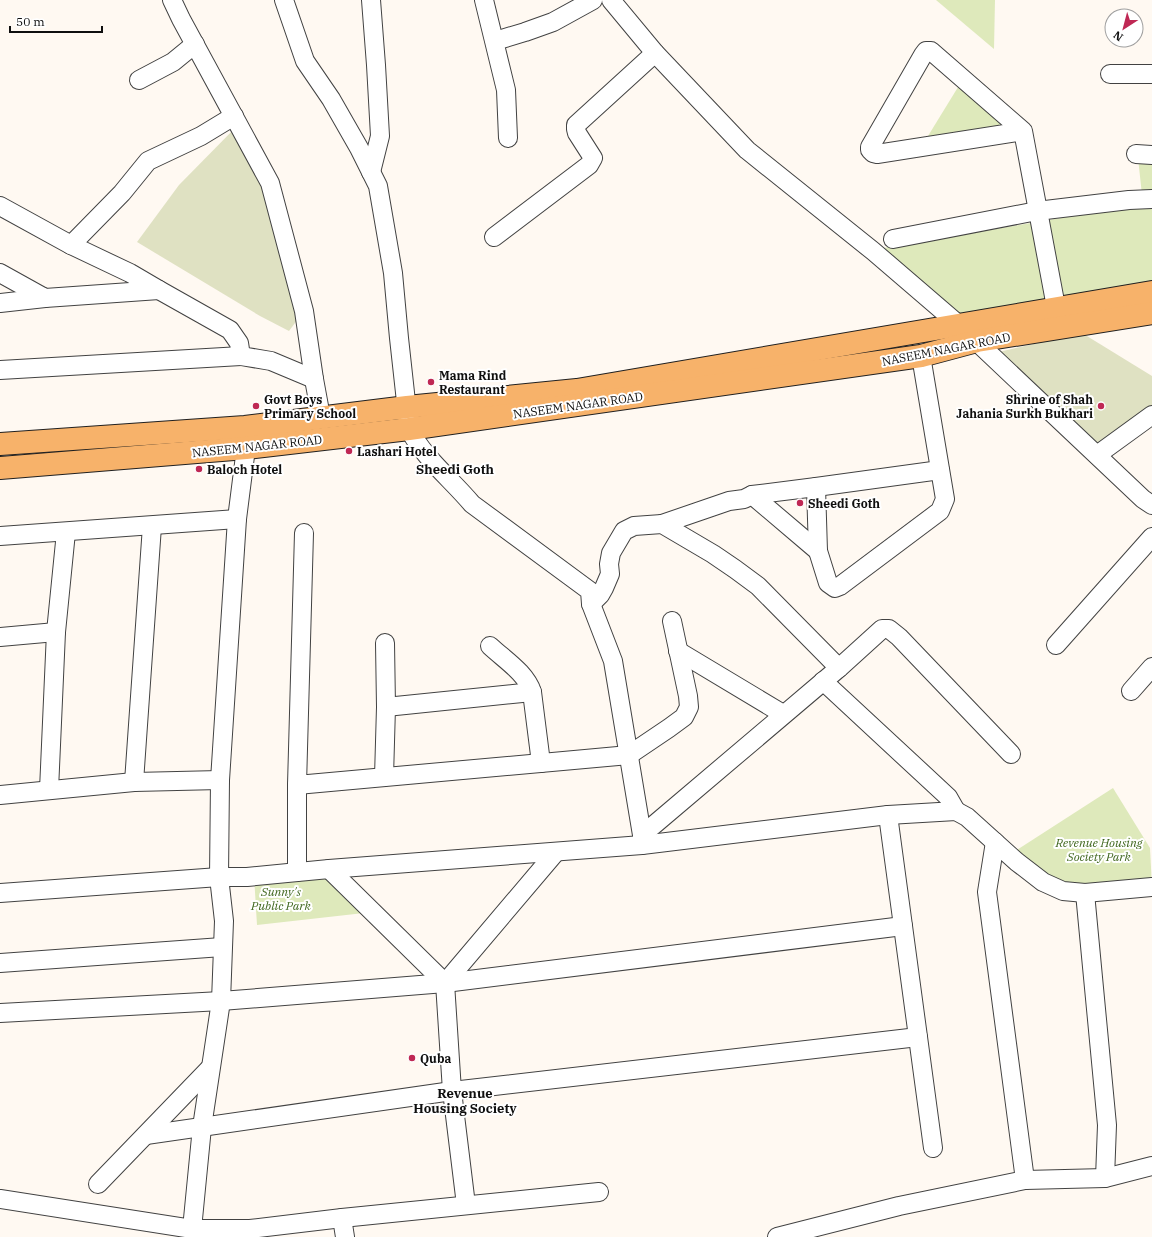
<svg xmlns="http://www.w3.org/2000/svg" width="1152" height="1237" font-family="'IBM Plex Serif',serif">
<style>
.green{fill:#dee9bb}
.cemetery{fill:#dfe1c2}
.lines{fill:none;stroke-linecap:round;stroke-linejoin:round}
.minor-casing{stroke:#424242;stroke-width:20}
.major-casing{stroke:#202020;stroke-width:24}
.minor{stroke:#fff;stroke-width:18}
.major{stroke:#f7b26a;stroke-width:22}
.poi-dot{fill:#bf2854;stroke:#fff;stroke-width:1.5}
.labels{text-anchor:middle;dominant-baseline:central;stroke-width:4;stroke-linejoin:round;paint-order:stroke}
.street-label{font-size:12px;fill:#0f0f0f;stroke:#fff}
.poi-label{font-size:12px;font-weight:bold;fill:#0f0f0f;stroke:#fff;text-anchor:start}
.park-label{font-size:12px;font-style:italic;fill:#40671f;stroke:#fff}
.neighbourhood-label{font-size:13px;font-weight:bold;fill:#0f0f0f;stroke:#fff}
</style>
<rect width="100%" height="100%" fill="#fff9f2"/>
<g class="green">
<polygon points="936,0 995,0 994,49"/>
<polygon points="963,79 1023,131 923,146 928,136"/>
<polygon points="1138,158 1152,159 1152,281 955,314 884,248 1143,204"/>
<polygon points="1113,788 1150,848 1152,887 1085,893 1009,855"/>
<polygon points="329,869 373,912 257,925 254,876"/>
</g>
<g class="cemetery">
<polygon points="239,124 270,183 304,311 289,331 260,316 137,242 179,185"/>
<polygon points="1082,333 1152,376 1152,406 1098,456 990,354"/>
</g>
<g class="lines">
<g class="minor-casing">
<g id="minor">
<polyline points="172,0 181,19 270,183 304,311 314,379 321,417"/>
<path d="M284 0 305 61 331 99 359 148 378 186 393 273 399 338 409 429C424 458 451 479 472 504L590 591 591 604 613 661 642 835V845L888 815 956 811 967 817 1017 862 1043 882 1063 891 1085 893 1152 887"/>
<polyline points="484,0 506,90 508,138"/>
<polyline points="611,0 655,53 747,150 873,251 958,324 1143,499 1152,505"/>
<polyline points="495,41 525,32 553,22 593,0"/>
<polyline points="1110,74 1152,74"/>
<polyline points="139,80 173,62 195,44"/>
<polyline points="1023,131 877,154 873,153 870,150 870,147 923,55 926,51 931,51 1023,131 1056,307"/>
<polyline points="1136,154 1152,155"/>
<polyline points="371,172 380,136 376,65 371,0"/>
<polyline points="0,206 71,245 130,273 159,290 230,330 239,343 241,356 271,361 314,379"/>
<polyline points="494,237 589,165 593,158 577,133 576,129 576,125 655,53"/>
<polyline points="893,239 1037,211 1129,200 1152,199"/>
<polyline points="71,245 122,193 148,161 201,136 234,116"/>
<polyline points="0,273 45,298 159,290"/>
<polyline points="0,303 45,298"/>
<polyline points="0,370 241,356"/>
<polyline points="1097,455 1152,415"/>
<polyline points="816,487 940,470"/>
<polyline points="752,495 818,551"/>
<polyline points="662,524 729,501 744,499 752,495 816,487 818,551 828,583 835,588 840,586 940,511 945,499 921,356"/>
<polyline points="304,533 297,785 629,755 669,728 684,717 689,707 688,696 672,621"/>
<polyline points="0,536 237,519"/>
<polyline points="591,604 600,595 604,588 610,574 609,564 611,553 624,531 634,526 662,524 713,554 735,569 758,586 839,668"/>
<polyline points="0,637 56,632"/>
<polyline points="385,643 386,707 532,692"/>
<polyline points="1056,645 1152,537"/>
<path d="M490 646C505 660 526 673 532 692L541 763"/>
<polyline points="678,651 783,714"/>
<polyline points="823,681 948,797 956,811"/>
<polyline points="1131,691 1152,667"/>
<polyline points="384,777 386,707"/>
<polyline points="134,782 152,526"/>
<polyline points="49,790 56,632 66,532"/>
<polyline points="0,795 134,782 220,780"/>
<polyline points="888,815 933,1148"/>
<polyline points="642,835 839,668 882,629 889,629 899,637 1011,754"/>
<polyline points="995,842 987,892 1025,1180"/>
<polyline points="329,869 445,983 452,1091 466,1205"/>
<polyline points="297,872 297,785"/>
<polyline points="0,893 219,877 247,877 329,869 642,845"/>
<polyline points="1085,893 1107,1125 1105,1178"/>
<polyline points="0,963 222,947"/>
<polyline points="445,983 556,852"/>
<polyline points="0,1013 221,1001 445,983 903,926"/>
<polyline points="146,1135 452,1091 918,1037"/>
<polyline points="98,1184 210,1068"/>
<polyline points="0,1199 192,1229 202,1127 221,1001 224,921 219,877 220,780 237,519 246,448 245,436"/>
<polyline points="342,1218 345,1237"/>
<polyline points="192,1229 250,1229 342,1218 599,1192"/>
<polyline points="777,1237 899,1206 1025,1180 1105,1178 1152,1166"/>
</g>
</g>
<g class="major-casing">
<g id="major">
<polyline points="0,444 245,427 407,407 577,390 1152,292"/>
<polyline points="0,468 246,448 409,429 921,356 977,341 1152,313"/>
</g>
</g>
<use href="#minor" class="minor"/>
<use href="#major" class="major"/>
</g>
<g class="poi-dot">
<circle cx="431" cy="382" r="4"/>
<circle cx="256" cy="406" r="4"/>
<circle cx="1101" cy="406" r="4"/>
<circle cx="349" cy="451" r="4"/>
<circle cx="199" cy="469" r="4"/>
<circle cx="800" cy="503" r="4"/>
<circle cx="412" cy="1058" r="4"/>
</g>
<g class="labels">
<g class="street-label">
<text transform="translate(946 349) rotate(-11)">NASEEM NAGAR ROAD</text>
<text transform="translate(578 405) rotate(-8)">NASEEM NAGAR ROAD</text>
<text transform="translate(257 446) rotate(-6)">NASEEM NAGAR ROAD</text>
</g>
<g class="poi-label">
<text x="439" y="375">Mama Rind<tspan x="439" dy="14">Restaurant</tspan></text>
<text x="264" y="399">Govt Boys<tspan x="264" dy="14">Primary School</tspan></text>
<text x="1093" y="399" text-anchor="end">Shrine of Shah<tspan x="1093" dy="14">Jahania Surkh Bukhari</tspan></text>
<text x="357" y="451">Lashari Hotel</text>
<text x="207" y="469">Baloch Hotel</text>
<text x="808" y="503">Sheedi Goth</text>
<text x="420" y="1058">Quba</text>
</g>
<g class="park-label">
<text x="1099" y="842">Revenue Housing<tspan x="1099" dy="14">Society Park</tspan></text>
<text x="281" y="891">Sunny's<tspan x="281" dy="14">Public Park</tspan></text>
</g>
<g class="neighbourhood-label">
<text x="455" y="469">Sheedi Goth</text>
<text x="465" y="1093">Revenue<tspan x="465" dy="15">Housing Society</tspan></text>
</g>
</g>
<g transform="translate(1124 28) rotate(216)"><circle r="19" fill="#ffffff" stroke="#9f9f9f"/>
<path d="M0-3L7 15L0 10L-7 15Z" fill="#bf2854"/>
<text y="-6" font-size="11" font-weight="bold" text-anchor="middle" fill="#0f0f0f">N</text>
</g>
<path d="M10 26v6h92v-6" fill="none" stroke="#0f0f0f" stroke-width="2"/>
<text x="16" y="26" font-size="12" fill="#0f0f0f" stroke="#ffffff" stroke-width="3" paint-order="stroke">50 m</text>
</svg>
